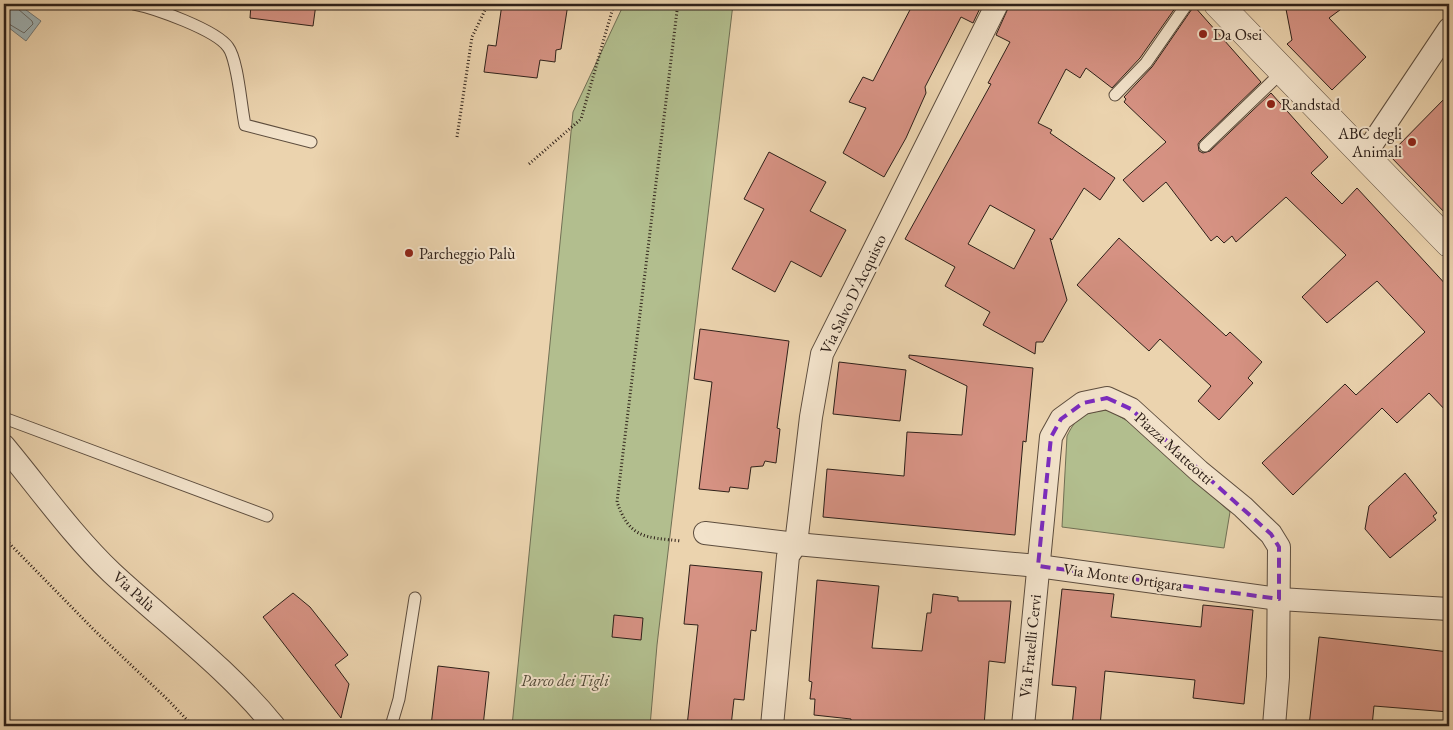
<svg xmlns="http://www.w3.org/2000/svg" width="1453" height="730" font-family="'EB Garamond',serif">
<style>
.green{fill:#b2be8e;stroke:#706f54}
.water{fill:#9fb4b7;stroke:#727978}
.lines{fill:none;stroke-linecap:round;stroke-linejoin:round}
.shore{stroke:#666a68;stroke-width:1}
.building{fill:#d69283;stroke:#2e2019;fill-rule:evenodd}
.service-casing{stroke:#5d4d3e;stroke-width:13}
.minor-casing{stroke:#5d4d3e;stroke-width:24}
.tertiary-casing{stroke:#5d4d3e;stroke-width:29}
.path{stroke:#2e2019;stroke-width:3;stroke-dasharray:1 2.5;stroke-linecap:butt}
.service{stroke:#f2e2ca;stroke-width:11}
.minor{stroke:#f2e2ca;stroke-width:22}
.tertiary{stroke:#f2e2ca;stroke-width:28}
.marked{fill:none;stroke:#7b2cbf;stroke-width:4;stroke-dasharray:10 6;stroke-linejoin:round}
.poi-dot{fill:#8f2418;stroke:#f2e2ca;stroke-width:2}
.labels{text-anchor:middle;dominant-baseline:central;stroke-width:4;stroke-linejoin:round;paint-order:stroke}
.poi-label{font-size:16px;fill:#2e2019;stroke:#f2e2ca;text-anchor:start}
.street-label{font-size:16px;fill:#2e2019;stroke:#f2e2ca}
.park-label{font-size:16px;font-style:italic;fill:#4f4836;stroke:#f2e2ca}
</style>
<rect width="100%" height="100%" fill="#ebd3ae"/>
<filter id="stains"><feTurbulence type="fractalNoise" baseFrequency=".004" numOctaves="4"/><feColorMatrix values="0 0 0 0 .2 0 0 0 0 .09 0 0 0 0 .02 0 0 0 .5 -.17"/></filter>
<radialGradient id="worn" r=".72"><stop offset=".6" stop-color="#630" stop-opacity="0"/><stop offset="1" stop-color="#630" stop-opacity=".3"/></radialGradient>
<g class="green">
<polygon points="624,4 733,4 657,645 650,726 512,726 573,112"/>
<path d="M1109 410 1134 425 1230 512 1224 548 1062 527 1067 436C1077 415 1086 412 1109 410Z"/>
</g>
<polygon class="water" points="4,4 18,4 41,21 26,41 4,24"/>
<g class="lines">
<polyline class="shore" points="4,21 24,33 33,24 32,21 18,9 16,4"/>
</g>
<g class="building">
<polygon points="251,4 316,4 313,26 250,18"/>
<polygon points="502,4 568,4 561,49 556,50 555,62 540,60 537,78 484,72 488,45 496,46"/>
<polygon points="913,4 982,4 973,23 961,17 925,87 926,93 906,138 884,177 843,153 866,108 849,102 863,77 873,81"/>
<path d="M1010 4H1178L1140 58 1112 88 1086 68 1080 78 1066 69 1038 123 1052 130 1050 133 1115 178 1100 200 1084 188 1052 240 1050 238 1067 300 1043 342H1036L1035 354 983 325 990 312 945 286 955 267 905 239 991 84 988 83 1010 42 996 35ZM990 205 1035 230 1014 269 968 244Z"/>
<polygon points="1285,4 1348,4 1329,18 1366,57 1332,90 1287,44 1292,40"/>
<polygon points="1194,6 1261,82 1200,141 1198,144 1199,151 1203,153 1210,151 1271,93 1328,157 1311,173 1342,204 1357,188 1449,288 1449,414 1429,393 1397,423 1382,408 1293,495 1262,463 1345,384 1356,395 1425,332 1377,281 1327,323 1302,297 1346,255 1286,197 1236,242 1232,236 1224,243 1217,236 1211,241 1166,182 1143,202 1123,180 1166,142 1124,102 1126,99 1124,97 1152,67"/>
<polygon points="1449,94 1449,217 1389,155"/>
<polygon points="769,152 826,182 810,211 846,230 821,277 791,261 775,292 732,269 764,209 744,199"/>
<polygon points="1119,238 1226,336 1230,332 1262,362 1248,378 1253,383 1219,420 1198,401 1211,386 1160,339 1149,351 1077,285"/>
<polygon points="700,329 789,341 777,428 780,429 776,463 765,461 763,466 751,467 748,489 730,487 729,492 699,489 712,382 694,379"/>
<polygon points="909,355 1033,368 1026,442 1023,441 1015,535 823,517 827,469 904,476 907,432 962,435 967,386 909,358"/>
<polygon points="839,362 906,370 900,421 833,414"/>
<polygon points="1405,473 1437,513 1433,516 1436,520 1390,558 1365,529 1369,506"/>
<polygon points="690,565 762,572 756,631 751,630 744,700 734,699 731,726 687,726 698,625 684,624"/>
<polygon points="817,580 879,586 872,648 922,651 927,613 931,613 933,594 958,597 958,601 1011,601 1005,663 989,661 984,726 851,726 851,719 814,715 815,699 810,699 812,682 809,681"/>
<polygon points="1062,589 1114,594 1111,617 1201,627 1203,605 1253,610 1244,704 1193,698 1195,680 1105,671 1100,726 1072,726 1076,687 1052,685"/>
<polygon points="293,593 310,607 348,655 335,665 349,684 341,718 263,617"/>
<polygon points="614,615 643,618 641,640 612,637"/>
<polygon points="1319,637 1449,652 1449,712 1374,706 1372,726 1309,726"/>
<polygon points="438,666 489,672 483,726 431,726"/>
</g>
<g class="lines">
<g class="service-casing">
<g id="service">
<path d="M134 4C155 8 216 30 228 47 238 60 241 107 245 125L311 142"/>
<polyline points="1115,95 1146,63 1187,4"/>
<polyline points="1205,146 1283,71"/>
<polyline points="4,418 267,516"/>
<polyline points="391,726 399,699 415,598"/>
</g>
</g>
<g class="minor-casing">
<g id="minor">
<polyline points="1364,156 1449,29"/>
<path d="M4 446C39 488 72 535 112 573 167 624 227 668 274 726"/>
<polyline points="705,533 796,544 1038,566 1279,599 1449,609"/>
<polyline points="772,726 788,556 796,544 811,417 822,354 997,4"/>
<polyline points="1023,726 1051,437 1061,419 1083,403 1107,398 1131,409 1199,471 1243,507 1271,534 1279,547 1278,677 1274,726"/>
</g>
</g>
<g class="tertiary-casing">
<polyline id="tertiary" points="1218,4 1449,243"/>
</g>
<g class="path">
<path d="M677 11 617 502C630 539 645 537 681 541"/>
<polyline points="457,137 472,37 488,4"/>
<polyline points="529,164 581,119 614,4"/>
<polyline points="4,538 94,630 167,699 193,726"/>
</g>
<use href="#service" class="service"/>
<use href="#minor" class="minor"/>
<use href="#tertiary" class="tertiary"/>
</g>
<path class="marked" d="M1107 398 1131 409 1271 534 1279 547V599L1038 566 1051 437 1061 419 1083 403Z"/>
<g class="poi-dot">
<circle cx="1203" cy="34" r="5"/>
<circle cx="1271" cy="104" r="5"/>
<circle cx="1412" cy="142" r="5"/>
<circle cx="409" cy="253" r="5"/>
</g>
<g class="labels">
<g class="poi-label">
<text x="1213" y="34">Da Osei</text>
<text x="1281" y="104">Randstad</text>
<text x="1402" y="133" text-anchor="end">ABC degli<tspan x="1402" dy="18">Animali</tspan></text>
<text x="419" y="253">Parcheggio Palù</text>
</g>
<g class="street-label">
<text transform="translate(853 294) rotate(-64)">Via Salvo D'Acquisto</text>
<text transform="translate(1174 448) rotate(42)">Piazza Matteotti</text>
<text transform="translate(1123 577) rotate(8)">Via Monte Ortigara</text>
<text transform="translate(134 591) rotate(42)">Via Palù</text>
<text transform="translate(1030 646) rotate(-84)">Via Fratelli Cervi</text>
</g>
<g class="park-label">
<text x="565" y="680">Parco dei Tigli</text>
</g>
</g>
<rect width="1453" height="730" fill="none" stroke="#ebd3ae" stroke-width="20"/>
<rect x="5" y="5" width="1443" height="720" fill="none" stroke="#2e2019" stroke-width="2.5"/>
<rect x="10" y="10" width="1433" height="710" fill="none" stroke="#2e2019"/>
<rect width="100%" height="100%" filter="url(#stains)"/>
<rect width="100%" height="100%" fill="url(#worn)"/>
</svg>
